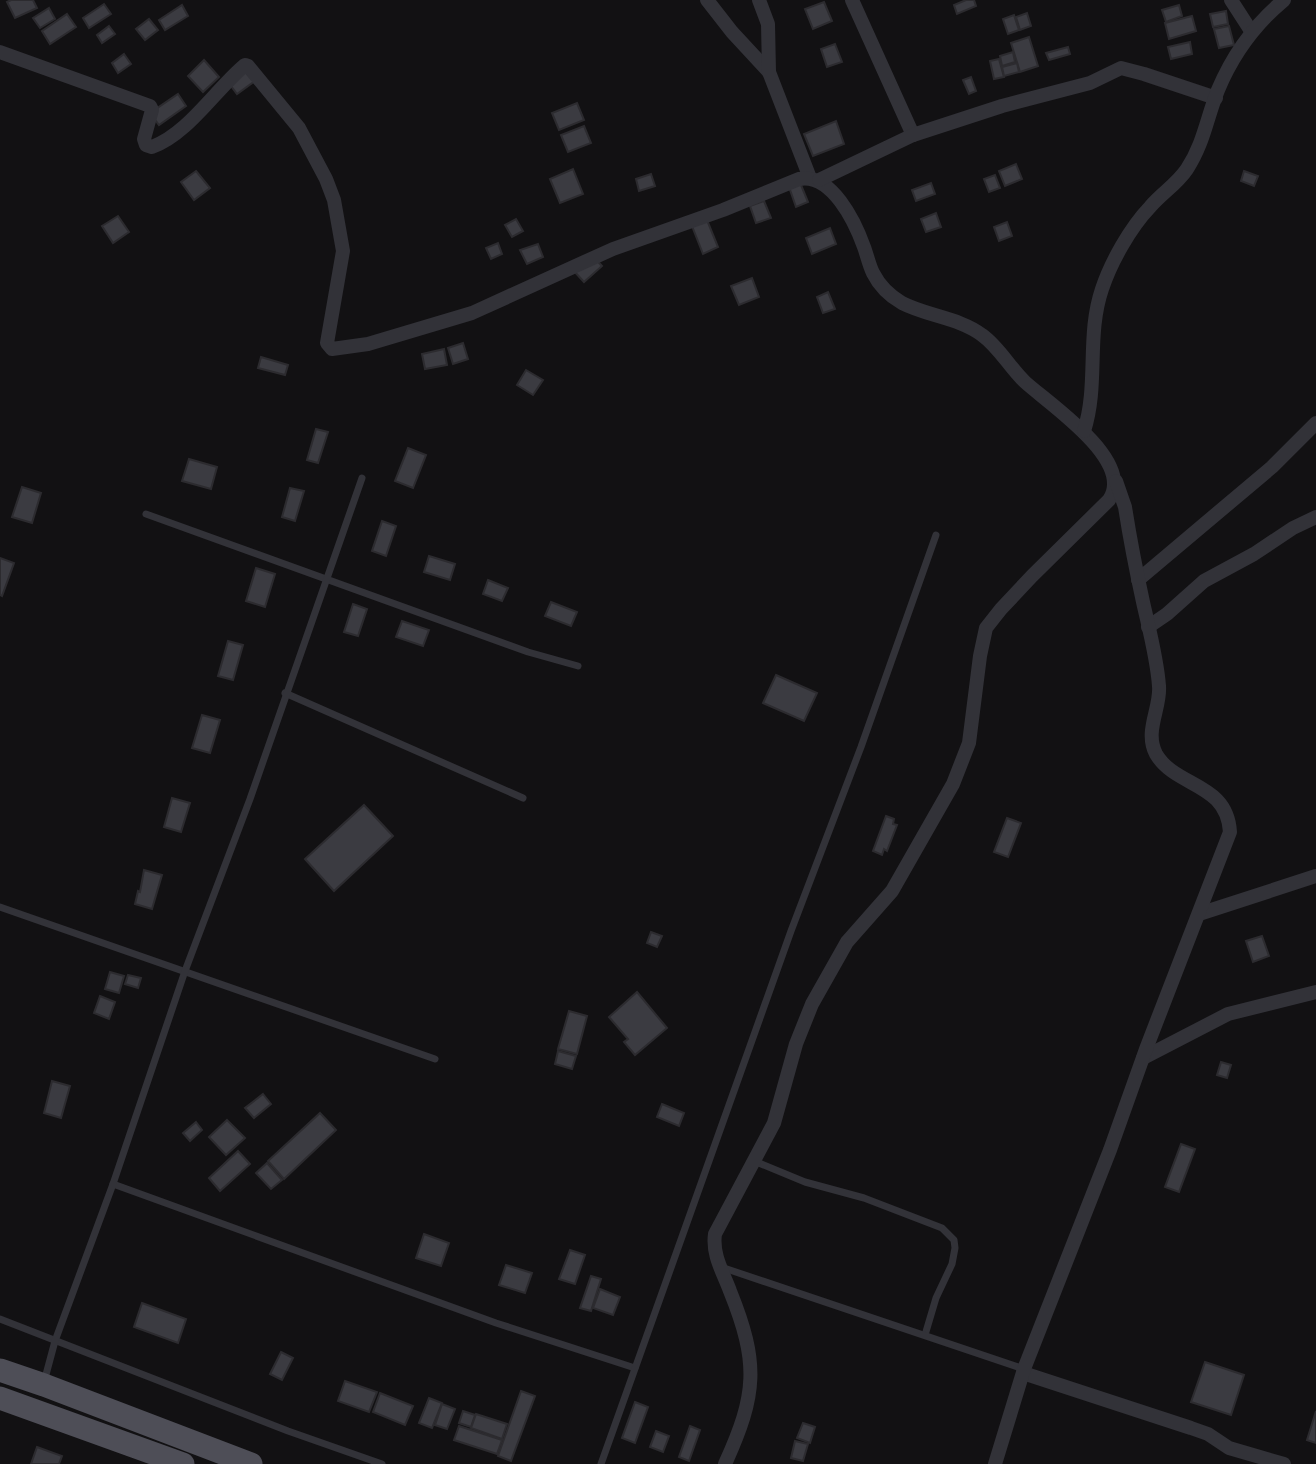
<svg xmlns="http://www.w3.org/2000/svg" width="1316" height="1464" font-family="'Golos Text',sans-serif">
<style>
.building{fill:#3b3b41;stroke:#2c2b2f;stroke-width:2}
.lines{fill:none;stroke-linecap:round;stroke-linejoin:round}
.lane{stroke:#323238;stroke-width:7}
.street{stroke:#323238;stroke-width:14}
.primary{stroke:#4e4e57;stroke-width:23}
</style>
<rect width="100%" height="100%" fill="#121113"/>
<g class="building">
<polygon points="11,0 33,0 37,8 15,18 7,2"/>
<polygon points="966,0 974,0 976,6 957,14 954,5"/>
<polygon points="824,2 832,21 813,29 805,9"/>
<polygon points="104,4 111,14 89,28 83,18"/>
<polygon points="182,5 188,16 165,30 159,20"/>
<polygon points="1179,5 1182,16 1166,22 1162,10"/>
<polygon points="49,8 55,19 40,28 33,18"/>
<polygon points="1226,11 1228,24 1213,27 1210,14"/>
<polygon points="1027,13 1031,26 1020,30 1016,17"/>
<polygon points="67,14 76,27 50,44 42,31"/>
<polygon points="1014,15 1019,30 1008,34 1003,19"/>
<polygon points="1192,16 1196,31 1169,39 1165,23"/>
<polygon points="149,19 158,30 145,40 136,29"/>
<polygon points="109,26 115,34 102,43 97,35"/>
<polygon points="1229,26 1234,45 1219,48 1214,29"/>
<polygon points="1029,37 1038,66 1020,72 1011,43"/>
<polygon points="1190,42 1192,54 1171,59 1168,47"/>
<polygon points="835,44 842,62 827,67 821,49"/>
<polygon points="1068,47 1070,54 1049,60 1046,53"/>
<polygon points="1013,52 1015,62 1002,66 1000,56"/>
<polygon points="124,54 131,64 118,73 112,63"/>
<polygon points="999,59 1004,77 994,79 990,61"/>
<polygon points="204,60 219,77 203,92 188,76"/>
<polygon points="247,61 259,78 237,94 225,78"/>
<polygon points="1017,63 1019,72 1004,76 1002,67"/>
<polygon points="971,77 976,91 969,94 963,80"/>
<polygon points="178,94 186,106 159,125 150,113"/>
<polygon points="577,103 584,120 559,130 552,113"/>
<polygon points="836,121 844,144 813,156 804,134"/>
<polygon points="584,126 591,143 568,152 561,135"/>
<polygon points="1016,164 1022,179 1005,186 999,171"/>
<polygon points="573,169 583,194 560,203 550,179"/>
<polygon points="196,171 210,188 194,200 181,182"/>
<polygon points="1244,171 1258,176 1254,186 1241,181"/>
<polygon points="651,174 655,186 639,191 636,179"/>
<polygon points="995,175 1000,188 989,192 984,179"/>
<polygon points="799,180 808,202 796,207 788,184"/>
<polygon points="931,183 935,194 916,201 912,190"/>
<polygon points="764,201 771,218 756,223 750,206"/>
<polygon points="936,213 941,227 926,232 921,219"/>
<polygon points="118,216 129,232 113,243 102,226"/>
<polygon points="516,219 523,231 512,237 505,225"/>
<polygon points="707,220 718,247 703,254 692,226"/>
<polygon points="1007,222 1012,236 999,241 994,227"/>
<polygon points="830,228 836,244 812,254 806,238"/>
<polygon points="498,243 502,254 491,259 486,248"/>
<polygon points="538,244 543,257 527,264 520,250"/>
<polygon points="591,254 602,266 584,282 573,270"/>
<polygon points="752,278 759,297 739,305 731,286"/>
<polygon points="828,292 835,309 823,313 817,297"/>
<polygon points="463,343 468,359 453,364 448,348"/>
<polygon points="444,349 447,365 425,369 422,354"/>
<polygon points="261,357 288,365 285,375 258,368"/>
<polygon points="526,370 543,380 533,395 517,385"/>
<polygon points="316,429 328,432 318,463 307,460"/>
<polygon points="408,448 426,455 413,488 395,481"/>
<polygon points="189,459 217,467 211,489 182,481"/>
<polygon points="22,487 41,493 32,523 12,517"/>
<polygon points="290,488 304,491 295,521 282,517"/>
<polygon points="382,521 396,526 386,556 372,551"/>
<polygon points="429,556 455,564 450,580 424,572"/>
<polygon points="0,558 14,563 2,596 0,595"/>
<polygon points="256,568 275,574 265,607 246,601"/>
<polygon points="488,580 508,588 502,601 483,594"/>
<polygon points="551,602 577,612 571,626 545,616"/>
<polygon points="353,604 367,609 358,636 344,632"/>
<polygon points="402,621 429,630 423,646 396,637"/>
<polygon points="228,641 243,645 233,680 218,676"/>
<polygon points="776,675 817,693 804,721 763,703"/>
<polygon points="202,715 220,720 210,753 192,748"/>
<polygon points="172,798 190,803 181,832 164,827"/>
<polygon points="364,805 393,836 334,891 305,859"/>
<polygon points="886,816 894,819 893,824 897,825 887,851 884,849 882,855 873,851"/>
<polygon points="1007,818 1021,823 1008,857 994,852"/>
<polygon points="144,870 162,875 152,909 135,904 138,891 140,892"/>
<polygon points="651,932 662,936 657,947 647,943"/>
<polygon points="1262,936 1269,956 1253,962 1246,941"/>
<polygon points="110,972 124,976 119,993 105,989"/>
<polygon points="128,975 141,978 138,988 125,984"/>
<polygon points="637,992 667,1028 635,1055 624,1042 628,1039 609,1017"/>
<polygon points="100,996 115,1002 109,1019 94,1013"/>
<polygon points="569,1011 587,1016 577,1054 558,1049"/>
<polygon points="558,1051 576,1056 572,1069 555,1064"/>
<polygon points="1221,1062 1231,1065 1227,1078 1217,1075"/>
<polygon points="52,1081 70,1086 61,1118 44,1113"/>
<polygon points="263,1094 271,1104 254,1118 245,1108"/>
<polygon points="662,1104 684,1113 679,1126 657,1117"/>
<polygon points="320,1113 336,1130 284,1179 268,1161"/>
<polygon points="227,1120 245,1138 226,1155 209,1137"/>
<polygon points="196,1122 202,1130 190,1141 183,1133"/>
<polygon points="1181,1144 1195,1149 1179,1192 1165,1187"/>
<polygon points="238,1151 250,1164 220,1191 209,1178"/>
<polygon points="267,1163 282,1180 271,1189 256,1173"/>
<polygon points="424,1234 449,1243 441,1266 416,1258"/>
<polygon points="570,1250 585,1255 575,1284 559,1279"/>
<polygon points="506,1265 532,1273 525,1293 499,1285"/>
<polygon points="591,1276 601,1279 591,1311 580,1308"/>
<polygon points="600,1289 620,1297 613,1315 593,1308"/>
<polygon points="142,1303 186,1319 178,1343 134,1327"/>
<polygon points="281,1352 293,1358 282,1380 270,1374"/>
<polygon points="1205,1362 1244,1375 1231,1415 1191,1402"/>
<polygon points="345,1381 377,1392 369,1412 338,1401"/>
<polygon points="521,1391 535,1396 511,1461 498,1456"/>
<polygon points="380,1393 413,1406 405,1425 373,1412"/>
<polygon points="429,1398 442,1403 432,1428 419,1423"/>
<polygon points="635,1402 648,1407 635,1443 622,1438"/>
<polygon points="442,1404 455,1409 447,1429 435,1425"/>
<polygon points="463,1411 475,1415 471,1427 459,1423"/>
<polygon points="1316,1411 1316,1443 1307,1440"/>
<polygon points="476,1414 507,1424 502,1439 471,1428"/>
<polygon points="803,1423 815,1427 810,1443 797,1438"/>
<polygon points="459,1426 502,1440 497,1454 454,1440"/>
<polygon points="690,1426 700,1430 689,1461 679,1457"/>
<polygon points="656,1431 669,1436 663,1452 650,1447"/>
<polygon points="795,1441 808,1444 803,1461 791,1458"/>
<polygon points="37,1447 62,1456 59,1464 31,1464"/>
</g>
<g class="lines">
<g class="lane">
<polyline points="146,514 528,652 578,666"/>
<polyline points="285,693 523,798"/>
<polyline points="0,907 435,1059"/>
<polyline points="754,1161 805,1182 864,1198 942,1228 954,1240 955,1248 952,1264 936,1298 925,1335"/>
<polyline points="113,1184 496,1323 635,1368"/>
<polyline points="721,1267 1024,1369"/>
<polyline points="0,1319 288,1431 382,1464"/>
<polyline points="44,1382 55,1341 113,1184 185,971 250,799 362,478"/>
<polyline points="601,1464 791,931 861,747 936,535"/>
</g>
<g class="street">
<polyline points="707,0 732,32 769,72"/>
<polyline points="759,0 768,24 769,72 810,178"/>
<polyline points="852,0 913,135"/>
<polyline points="1231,0 1251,31"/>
<path d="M0 52 150 106 152 110 144 139 146 145 152 147C188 134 216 89 245 65L248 66 299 128 326 179 334 200 343 251 327 343 332 349 368 344 472 313 613 249 723 210 799 179C832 173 855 222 864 247 867 255 869 265 873 273 879 285 890 296 902 303 927 316 960 318 982 335 999 347 1010 368 1025 382 1049 404 1136 461 1109 500L1032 576 1001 609 986 628 980 656 969 743 953 784 892 891 847 942 812 1004 796 1044 774 1123 715 1234C712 1255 723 1272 730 1291 759 1363 757 1394 725 1464"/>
<polyline points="819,180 913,135 1002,106 1090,83 1121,68 1144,74 1216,98"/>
<path d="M1084 431C1099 384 1086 336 1102 289 1111 262 1130 228 1150 207 1162 193 1177 184 1187 169 1204 143 1207 117 1218 90 1233 54 1254 25 1284 0"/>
<polyline points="1138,580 1272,467 1316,423"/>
<polyline points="1148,627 1167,614 1204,581 1254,554 1293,528 1316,517"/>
<polyline points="1199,914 1316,876"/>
<polyline points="1143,1058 1228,1014 1316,992"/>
<polyline points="1023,1373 1191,1428 1208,1434 1229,1448 1284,1464"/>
<path d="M995 1464 1024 1369 1110 1150 1146 1049 1230 832C1227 782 1176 788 1156 754 1144 731 1161 708 1159 686 1157 658 1149 629 1143 602 1136 570 1130 539 1125 507L1116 481"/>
</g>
<g class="primary">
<polyline points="0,1370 44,1385 251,1464"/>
<polyline points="0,1398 183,1464"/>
</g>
</g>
</svg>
